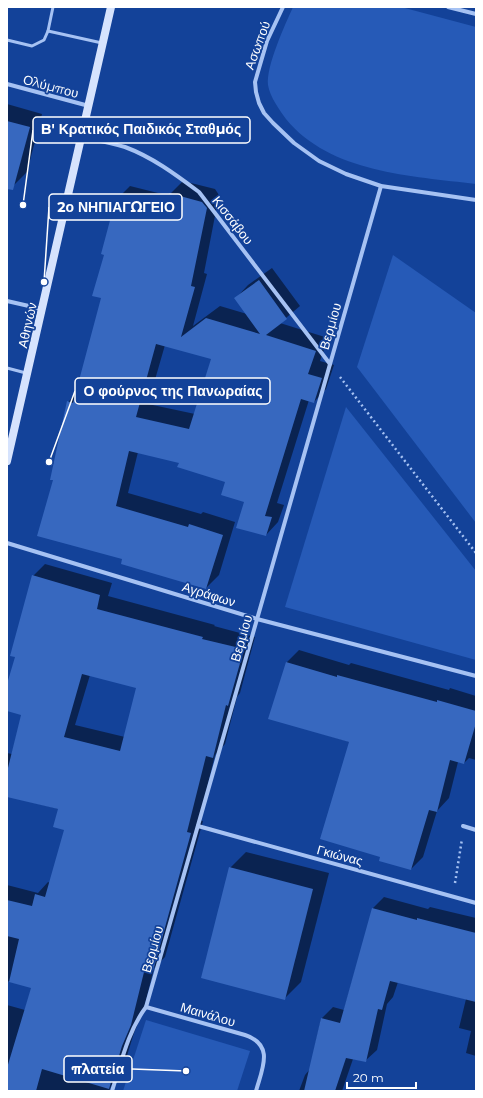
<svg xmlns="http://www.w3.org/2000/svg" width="483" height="1098" font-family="Montserrat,sans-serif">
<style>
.green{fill:#265ab7}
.shadow{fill:#0007;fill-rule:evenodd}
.building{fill:#3768bf;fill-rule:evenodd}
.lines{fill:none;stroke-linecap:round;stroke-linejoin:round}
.path{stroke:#a6c2f3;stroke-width:2.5;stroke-dasharray:2 3;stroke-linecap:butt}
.lane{stroke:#a6c2f3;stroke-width:3}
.street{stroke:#a6c2f3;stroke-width:4}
.secondary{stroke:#d6e3fd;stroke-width:8}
.labels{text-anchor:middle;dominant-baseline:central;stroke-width:3.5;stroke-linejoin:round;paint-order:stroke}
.street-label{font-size:13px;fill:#fff;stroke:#134299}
.leader{fill:none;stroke:#fff;stroke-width:1.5}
.callout-dot{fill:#fff;stroke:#134299;stroke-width:1.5}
.callout{fill:#134299;stroke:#fff;stroke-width:1.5}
.callout-label{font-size:14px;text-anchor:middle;font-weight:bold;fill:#fff}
</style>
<rect width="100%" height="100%" fill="#134299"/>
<g class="green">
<path d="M293 7H401L476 27V184C412 176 330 173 286 119 279 109 270 97 268 85 266 66 285 25 293 7Z"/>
<polygon points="393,255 476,313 476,523 357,367"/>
<polygon points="346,407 476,571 476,660 285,607"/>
<polygon points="146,1020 250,1051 237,1091 123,1091"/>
</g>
<g class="shadow">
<polygon points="7,104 42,114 27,172 14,185 7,184"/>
<path d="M183 181 215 189 219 195 204 273 207 274 193 326 220 306 247 314 236 298 248 285 272 268 300 306 280 323 328 338 320 361 334 365 326 389 314 402 309 400 277 503 284 505 278 522 266 535 245 501 226 481 180 462 138 452 128 493 201 514 203 512 235 522 219 575 206 588 123 559 54 479 68 402 77 393 102 297 105 254 117 199 130 186 170 196V194ZM165 345 212 358 195 414 148 404Z"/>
<path d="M45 564 112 583 108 596 215 625 214 626 255 637 240 693 237 697 225 744 215 755 199 820 203 821 165 957 154 968 143 1012 134 1033 121 1075 111 1086 109 1091H7V1005L25 1010 32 987 7 981V885L38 893 48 882 50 883 66 829 59 809 7 796V753L12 754 22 714 7 710V687L16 657 33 576ZM90 675 137 687 125 737 75 725Z"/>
<polygon points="299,650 349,665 351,663 449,690 450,688 476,696 476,760 469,758 464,763 458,762 449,798 437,811 423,857 411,869 382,856 350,742 269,718 287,662"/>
<polygon points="246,852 329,873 301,982 284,999 230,868"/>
<polygon points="384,897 428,909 430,907 476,918 476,1056 466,1053 471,1031 459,1028 466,999 398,982 393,997 387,1004 377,1050 365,1061 353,1059 342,1091 299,1091 305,1075 310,1069 321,1019 333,1007 344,1010 373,908"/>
</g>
<g class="building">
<polygon points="7,121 30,127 13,190 7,189"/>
<path d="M169 193 202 202 207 208 191 286 195 287 181 337 206 318 260 334 234 298 259 280 287 319 266 335 316 351 308 374 322 378 314 403 301 399 265 516 272 517 266 536 236 528 244 502 221 495 225 482 177 467 179 463 129 451 116 506 188 527 189 524 223 535 206 589 121 564 122 559 37 536 53 480H50L67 401 73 403 101 298 92 296 104 255 101 254 116 198 165 211ZM156 344 211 359 189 429 136 417Z"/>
<path d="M32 575 100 595 97 609 203 637 202 639 244 649 228 706 226 705 213 758 206 756 187 832 191 833 153 971 145 968 131 1025 122 1046 109 1089 42 1069 36 1091H7V1068L31 988 9 982 19 939 7 936V900L32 906 35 894 45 897 64 830 53 827 58 809 7 797V772L21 715 7 711V684L15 657 10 656ZM82 674 136 688 120 751 64 737Z"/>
<polygon points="286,662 337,677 337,675 437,702 437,700 476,711 476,723 464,764 450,760 437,812 429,810 411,870 379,861 380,857 320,839 349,742 268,719"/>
<polygon points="229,867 313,889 285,1000 201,978"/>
<polygon points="372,908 417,920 417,918 476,933 476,1002 390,981 382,1010 378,1009 366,1062 346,1058 335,1091 304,1091 321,1018 340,1023"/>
</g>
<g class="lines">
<g class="path">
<polyline points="340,377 476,553"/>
<polyline points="455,883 462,839"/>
</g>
<g class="lane">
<polyline points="48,31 102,43"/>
<polyline points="7,40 32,46 44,40 48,31 53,7"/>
<polyline points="7,368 26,373"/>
</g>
<g class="street">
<polyline points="283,7 267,41 255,82 256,92 259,103 264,113 273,123 294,143 319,161 346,174 381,186 476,200"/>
<polyline points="448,7 476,14"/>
<polyline points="7,84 89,106"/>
<path d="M82 137C96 140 111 143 125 147 152 157 175 174 199 192L330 364"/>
<polyline points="7,301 42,309"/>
<polyline points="7,543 257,619 476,676"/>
<polyline points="198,826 476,903"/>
<polyline points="463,826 476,830"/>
<path d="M146 1007 245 1035C275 1045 262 1069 256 1091"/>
<path d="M112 1091C121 1063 128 1031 146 1007L381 186"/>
</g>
<polyline class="secondary" points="7,461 111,7"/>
</g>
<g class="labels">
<g class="street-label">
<text transform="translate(257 45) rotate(-70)">Ασωπού</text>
<text transform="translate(51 86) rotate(15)">Ολύμπου</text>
<text transform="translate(233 220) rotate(52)">Κισσάβου</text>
<text transform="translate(27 325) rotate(-77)">Αθηνών</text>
<text transform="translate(330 326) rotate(-74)">Βερμίου</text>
<text transform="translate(209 594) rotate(17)">Αγράφων</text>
<text transform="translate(241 638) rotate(-74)">Βερμίου</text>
<text transform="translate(340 855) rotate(15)">Γκιώνας</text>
<text transform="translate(152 949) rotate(-74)">Βερμίου</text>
<text transform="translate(208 1014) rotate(16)">Μαινάλου</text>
</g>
</g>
<path class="leader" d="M23 205L33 130M44 282L49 207M49 462L75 391M186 1071L132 1069"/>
<g class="callout-dot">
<circle cx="23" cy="205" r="4"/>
<circle cx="44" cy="282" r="4"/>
<circle cx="49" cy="462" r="4"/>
<circle cx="186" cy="1071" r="4"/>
</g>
<g class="callout">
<rect x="33" y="117" width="217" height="26" rx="4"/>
<rect x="49" y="194" width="133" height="26" rx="4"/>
<rect x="75" y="378" width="195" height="26" rx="4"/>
<rect x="64" y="1056" width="68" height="26" rx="4"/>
</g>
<g class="callout-label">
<text x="141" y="134">B' Κρατικός Παιδικός Σταθμός</text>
<text x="116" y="212">2ο ΝΗΠΙΑΓΩΓΕΙΟ</text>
<text x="173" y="396">Ο φούρνος της Πανωραίας</text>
<text x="98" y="1074">πλατεία</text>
</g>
<rect width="483" height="1098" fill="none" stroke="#ffffff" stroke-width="16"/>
<path d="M347 1082v6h69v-6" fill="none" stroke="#ffffff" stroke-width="2"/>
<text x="353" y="1082" font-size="12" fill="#ffffff" stroke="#134299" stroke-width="3" paint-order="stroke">20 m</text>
</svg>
